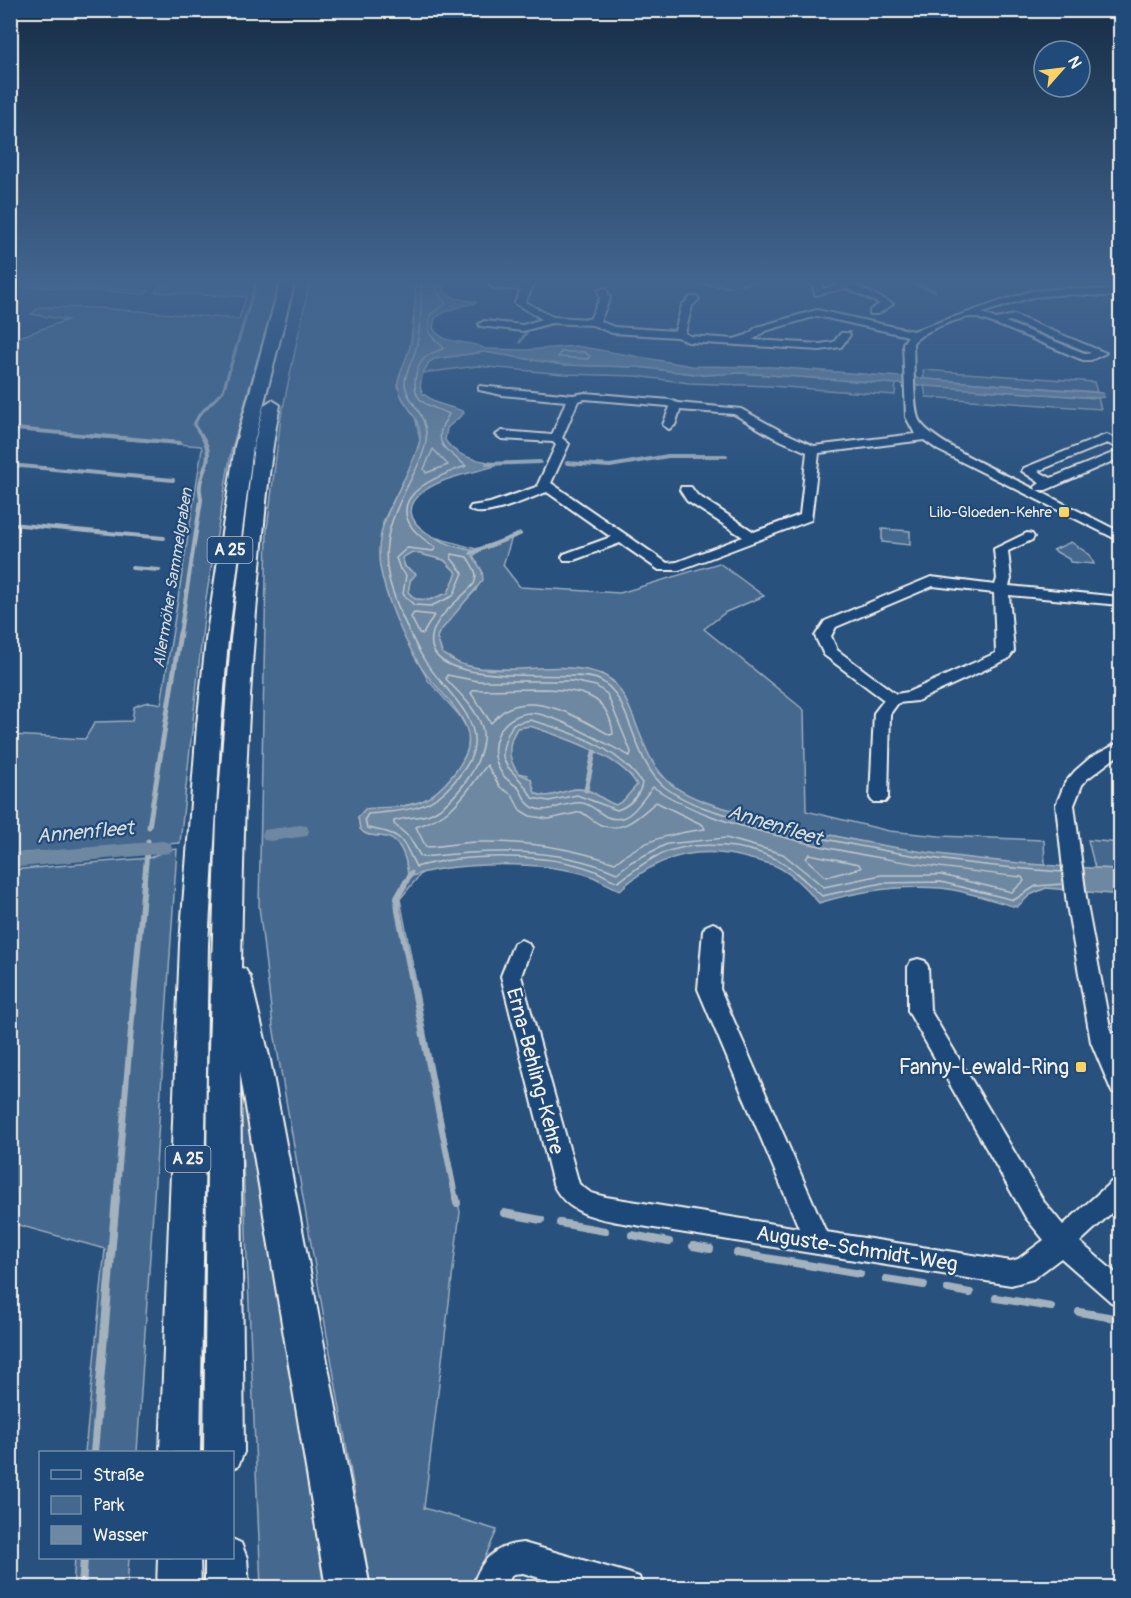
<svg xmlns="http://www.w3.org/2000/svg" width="1131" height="1598" font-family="Pangolin,sans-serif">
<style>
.green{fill:#45688e;stroke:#9cacbb;stroke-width:1.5}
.water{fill:#6e88a2;stroke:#a4b2be;stroke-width:1.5;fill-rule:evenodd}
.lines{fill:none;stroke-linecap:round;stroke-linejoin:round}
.shore{stroke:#bec7cc;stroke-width:1.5}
.stream-far4{stroke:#a4b2be;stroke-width:3}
.stream-far3{stroke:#a4b2be;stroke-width:4}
.stream-far2{stroke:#a4b2be;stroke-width:5}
.stream-far1{stroke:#a4b2be;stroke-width:6}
.stream{stroke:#a4b2be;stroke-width:8}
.canal{fill:#6e88a2;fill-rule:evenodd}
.minor-casing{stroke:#f4f1e8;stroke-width:4}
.highway-casing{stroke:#f4f1e8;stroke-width:4}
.minor{fill:#1f4a7a;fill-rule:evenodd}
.highway{fill:#1f4a7a;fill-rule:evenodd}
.poi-dot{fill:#ffd166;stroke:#1f4a7a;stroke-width:2}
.labels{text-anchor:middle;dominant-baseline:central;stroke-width:4.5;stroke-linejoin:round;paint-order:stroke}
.far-poi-label{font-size:15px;fill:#f4f1e8;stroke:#1f4a7a;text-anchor:end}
.shield{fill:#1f4a7a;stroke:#b4bfc7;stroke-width:1.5}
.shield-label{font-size:16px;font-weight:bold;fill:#f4f1e8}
.far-water-label{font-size:16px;font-style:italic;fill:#d9dcda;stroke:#1f4a7a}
.water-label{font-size:20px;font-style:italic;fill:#d9dcda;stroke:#1f4a7a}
.near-poi-label{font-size:21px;fill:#f4f1e8;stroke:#1f4a7a;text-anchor:end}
.near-street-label{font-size:21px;fill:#f4f1e8;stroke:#1f4a7a}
</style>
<rect width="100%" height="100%" fill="#28517e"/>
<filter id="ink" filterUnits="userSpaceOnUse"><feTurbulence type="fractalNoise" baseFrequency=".0167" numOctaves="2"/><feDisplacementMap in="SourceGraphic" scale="12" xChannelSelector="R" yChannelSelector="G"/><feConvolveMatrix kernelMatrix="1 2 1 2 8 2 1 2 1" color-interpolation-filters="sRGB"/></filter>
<g filter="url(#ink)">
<g class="green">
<path d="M169 280H280L231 452 206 598 180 843 11 854V735L85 739 95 722 132 721 134 707C144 702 151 701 161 704L202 449 201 446 11 430V340L67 320 31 314 40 307 98 308 239 319 246 297 155 292Z"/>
<polygon points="310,280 415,280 415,303 410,347 398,383 403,400 415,416 420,440 414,459 383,522 380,567 396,616 418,662 428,680 459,715 469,732 468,749 460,766 439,792 427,800 358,817 360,829 369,835 390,837 399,845 407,860 424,870 400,899 460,1212 424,1508 497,1530 476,1578 475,1587 371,1587 273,1026 259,906 267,529 281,417"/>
<polygon points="12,281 149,291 144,294 11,285"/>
<polygon points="484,352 564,365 638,367 703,375 741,373 896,383 895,395 770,386 689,383 636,376 563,374 477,366 423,373 429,362 434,359"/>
<polygon points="923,370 1094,382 1097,392 924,379"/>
<polygon points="924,385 1098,398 1101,409 926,397"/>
<polygon points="882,529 910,531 910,545 882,542"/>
<path d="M430 536 476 549 512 537 503 565 520 587 620 593 719 563 764 596 726 612 704 629 804 710 806 811 889 831 939 836 1044 840 1045 865C947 862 849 842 754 816 728 809 691 801 670 783 644 760 638 727 622 697 620 692 617 685 613 681 610 679 606 677 602 674L479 668 460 664 442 653 437 638 438 634 458 608 476 590 482 571 473 556 478 552 462 550Z"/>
<polygon points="1071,542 1090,555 1094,564 1070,562 1069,559 1053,550"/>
<polygon points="412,552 444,560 457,573 448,593 429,600 415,599 408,592 410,581 402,557"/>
<path d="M530 726C560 736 622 756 637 785L623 801 616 805C602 801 594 788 577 789 563 790 549 801 535 793L527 775 518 773C507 758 507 744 517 728Z"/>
<polygon points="1088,840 1120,843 1120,869 1095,868"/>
<polygon points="177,849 137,1452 85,1452 105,1249 11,1223 11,870 149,858 167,850"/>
<polygon points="247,1091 313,1516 324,1587 261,1587 240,1092"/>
<polygon points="75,1558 129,1558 127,1587 73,1587"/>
</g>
<path class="water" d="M415 280H448L442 289 454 298 476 302V303C461 306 448 309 435 318L433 328C445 348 469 338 485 349L527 350 576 346 692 366 773 367 1103 393 1104 397 1098 398 741 373 703 375 638 367 564 365 484 352 434 359 429 362 423 373 420 386 423 394 437 403 463 411 464 413 447 428 445 440C456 457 473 459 493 463L495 466C472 473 443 477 424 491 382 523 454 550 479 551L473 556 482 571 483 580 438 634 437 638 442 653C481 687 553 655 601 674 637 688 636 759 672 785 698 804 732 810 761 818 879 851 999 865 1120 869V895L1046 888 1030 895 1017 907C992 901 965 890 940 888 899 885 858 891 819 903 807 890 794 875 778 867 770 863 759 861 751 859 701 844 657 855 620 890 610 886 600 880 591 876 551 861 446 860 408 878 407 859 402 837 380 836 373 835 366 836 362 831 359 827 359 822 358 817L365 809C408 805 423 811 453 775 459 767 466 757 468 747 474 715 433 689 419 664 402 636 386 599 380 567 374 528 394 502 409 469 413 460 419 449 420 440 423 415 396 401 398 382 400 370 407 359 410 347 415 326 415 302 415 280ZM412 552 444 560 457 573 448 593 429 600 415 599 408 592 410 581 416 574 405 567 402 558ZM530 726C560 736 622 756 637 785L623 801 616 805C601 801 595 789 577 789 562 790 549 801 535 793L531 779 518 773C507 758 507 744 517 728Z"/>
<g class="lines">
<g class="shore">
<path d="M421 280C422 303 421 326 416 348 414 360 405 370 405 383 405 401 429 413 426 441 424 455 417 468 411 479 394 512 380 541 389 579 396 606 409 633 423 658 439 686 482 714 473 751 470 763 462 773 454 782 428 812 405 810 368 814L365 819 367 828C402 834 401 836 416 867 463 854 547 852 593 870 601 873 609 879 618 882 632 872 645 861 661 854 695 839 751 844 783 863 797 872 809 885 822 896L882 883 941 882 1014 900 1036 886 1063 884"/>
<path d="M439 280 436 291 446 304 431 314C425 334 430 335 444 348 439 351 432 352 427 356 414 366 410 392 423 402 431 408 441 410 449 414 447 419 443 423 442 427 434 448 454 454 466 466 444 474 389 492 411 526 416 535 428 542 436 548L433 551 407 548 396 558 400 569 406 575 403 594 414 605 431 606 453 596 463 573 451 558 452 554 467 557C473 567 479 573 474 584 461 599 439 613 433 632 415 693 568 668 597 679 633 693 630 761 666 788 694 809 729 815 763 824 861 850 960 865 1062 872"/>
<polygon points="561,352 584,352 590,356 587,359 558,357"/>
<polygon points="433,449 448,465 426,473 424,469"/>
<polygon points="414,613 434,615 423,634 419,633 411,617"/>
<path d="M447 675 478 681H572L596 686 607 694 631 752 630 756C607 745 553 712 529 713 497 716 485 751 503 775 508 782 516 784 520 790 524 797 526 804 534 808 548 815 567 800 583 803 592 805 599 813 607 817 630 826 641 800 653 787 690 812 732 824 775 835 856 857 939 868 1022 877L1024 881 1012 892 941 875H881L824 887 783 854 726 838 667 844 631 862 617 873C555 846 487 850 421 857L409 837 394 824V821C406 817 419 818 430 814 456 803 490 756 482 727 476 708 459 693 446 679Z"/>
<path d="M544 689C578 690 609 693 613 734L610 735C583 720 541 694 509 708 501 711 497 718 491 723L471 693 474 690Z"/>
<path d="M530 720C571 731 617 747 642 783 640 796 629 806 617 810L577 795 549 801 532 798C517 765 487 770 513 724Z"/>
<path d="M487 765 500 787 512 795 520 810 530 816 549 819 581 812C588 816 594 822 601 825 624 834 640 815 656 802L703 825 705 829C669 834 644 839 615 863 570 847 524 841 477 842 460 842 443 847 426 847L416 827C455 814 463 796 487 765Z"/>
<polygon points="809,854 859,864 861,868 826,877 806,859"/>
</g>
<g class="stream-far4">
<polyline points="578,280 581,280"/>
<polyline points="651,280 732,287"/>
<polyline points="904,280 935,291"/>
<polyline points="741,285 757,280"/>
<polyline points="520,342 528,330 550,324"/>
<polyline points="10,428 107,437"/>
<polyline points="202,437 194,425 199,415 223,391 257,280"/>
</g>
<g class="stream-far3">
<polyline points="90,435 179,443"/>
<polyline points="567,463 610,466 668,456 726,456"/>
<polyline points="487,464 540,462"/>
<polyline points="10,465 173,480"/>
<polyline points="10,524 164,538"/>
<polyline points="471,553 520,534"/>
<polyline points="132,568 159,570"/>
<path d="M180 634 201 500C201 496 199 490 200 485 203 465 216 458 201 435"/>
</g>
<g class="stream-far2">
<polyline points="586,790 594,752"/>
<polyline points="149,827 180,633"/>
<polyline points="144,884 148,841"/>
<polyline points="405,884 411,873"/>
</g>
<g class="stream-far1">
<polyline points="406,882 397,898 398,911 456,1200"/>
<polyline points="116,1200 144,882"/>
</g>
<g class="stream">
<polyline points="456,1198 457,1203"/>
<polyline points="504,1213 541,1220"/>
<polyline points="560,1223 605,1231"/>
<polyline points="632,1235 669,1242"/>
<polyline points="693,1246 710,1249"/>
<polyline points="737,1253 860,1274"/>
<polyline points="886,1279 924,1285"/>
<polyline points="948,1289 970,1293"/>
<polyline points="996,1298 1051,1307"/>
<polyline points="1079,1312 1114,1318"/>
<polyline points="94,1452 116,1198"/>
<polyline points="82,1588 84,1558"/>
</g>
<g class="canal">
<polygon points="300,825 307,826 309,831 307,836 271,841 264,840 262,835 264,830"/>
<polygon points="163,841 170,843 172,848 170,853 10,868 10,854"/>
</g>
<g class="minor-casing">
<g id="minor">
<path d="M526 280H536L525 302 553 317 590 319 600 298 598 290 606 288 610 298 600 321 614 327 675 331 682 305 691 297H697L699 299 692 306 685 333 690 336 734 339 747 335 757 327 817 310 913 331 1031 291 1069 288 1120 291V297L1069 294 1032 297 982 313 996 319 1014 315 1106 353 1091 360H1083C1067 354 982 316 971 317 957 318 921 332 913 343 914 362 913 402 918 418 926 441 1012 477 1036 490L1035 487 1040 483 1022 471 1024 468 1103 436 1107 435 1120 441V449L1107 443 1038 471 1051 478 1120 450V458L1046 490H1037L1120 532V541L938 450 924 440 819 453 811 520 679 570H659L620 543 574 560H564L562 557 564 554 611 537 547 492C531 497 482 521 469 509L471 506 490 503 539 486 538 484 556 445 553 442 502 439 496 435 502 431 552 435 566 401 502 395 479 390V386L573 395 585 393 670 400 678 403 741 409 781 431 814 446 915 434 906 417 903 343 908 336 817 316 765 331 753 340 820 344 834 342 841 333H849L850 335 841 347 820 350 688 342 677 337 612 333 592 325 551 323 523 331 480 326 479 324 484 321 523 325 542 319 516 304 515 302 521 290 494 288 489 285 494 282 524 284ZM1010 321 1091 353 1087 354 1005 322ZM585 399 668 406 670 407 663 425 669 429 675 425 680 410 734 414 773 437 807 452 800 515 754 532 697 495 691 487H681L680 490 687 501 743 537 677 562 667 563 551 483 569 444 562 438 578 401Z"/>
<polygon points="801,280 821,282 823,289 838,285 831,280 843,280 851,283 893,304 878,314 870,314 870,310 880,304 846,288 815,295 813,286"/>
<path d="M1027 533 1032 534 1034 537 1032 540 1008 551 1011 579 1009 586 1120 597V605L1009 595 1014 651 1008 659 917 701 898 703 890 714 888 798 885 802H873L870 798 874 713 884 700 824 655 815 636 825 621 931 577 995 585 997 579 994 549ZM933 586 994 593 996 653 908 692 896 694 837 650 831 636 836 627Z"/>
<polygon points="1120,742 1120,754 1087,779 1082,785 1074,805 1087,905 1111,1033 1120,1033 1120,1051 1117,1051 1120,1060 1120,1095 1112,1092 1091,1042 1067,905 1056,805 1065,783 1075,771 1090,758"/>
<path d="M713 923 720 926 723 931 720 989 826 1232 1011 1261 1018 1259 1044 1240 1026 1218 908 1011V967L911 961 918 959 925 961 928 967 930 1010 1044 1202 1063 1225 1111 1182 1120 1179V1205L1080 1242 1120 1277V1305L1111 1302 1061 1258 1033 1279 1011 1285 623 1223C595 1218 566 1213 553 1184L501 976 514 943 521 940 528 943 531 948 521 976 579 1184 591 1193 606 1197 799 1228 698 989 703 931 706 926Z"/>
<path d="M523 1543 628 1573 639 1577 643 1588H573L523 1573 513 1574 503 1588H472C480 1561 494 1545 523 1543Z"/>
</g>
</g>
<g class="highway-casing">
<g id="highway">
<polygon points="281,280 295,280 253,446 228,640 221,725 208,944 200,1452 160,1452 180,944 197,725 206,640 235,446"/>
<path d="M272 400 280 405C269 459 265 513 260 567 247 701 243 834 241 968L245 969 250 977 270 1060 370 1588H326L240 1071 244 1452 238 1466 232 1469V1452H204L208 1077 217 820 231 639 254 445 264 405Z"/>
<polygon points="232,1539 241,1543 247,1558 249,1588 205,1588 205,1558 232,1558"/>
<polygon points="158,1558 200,1558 201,1588 157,1588"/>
</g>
</g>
<use href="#minor" class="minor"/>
<use href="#highway" class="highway"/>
</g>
</g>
<linearGradient id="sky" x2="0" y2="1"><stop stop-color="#162d45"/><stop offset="0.56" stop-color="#42658f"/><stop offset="1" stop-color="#42658f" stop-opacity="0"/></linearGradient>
<rect width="1131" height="503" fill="url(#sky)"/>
<g class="poi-dot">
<rect x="1058" y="506" width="12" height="12" rx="3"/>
<rect x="1075" y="1061" width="12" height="12" rx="3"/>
</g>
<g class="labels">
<g class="far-poi-label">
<text x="1052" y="512">Lilo-Gloeden-Kehre</text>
</g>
<g class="shield">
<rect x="207.5" y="537" width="45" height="26" rx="4.5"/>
<rect x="165.5" y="1146" width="45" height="26" rx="4.5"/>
</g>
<g class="shield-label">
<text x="230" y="550">A 25</text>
<text x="188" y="1159">A 25</text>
</g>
<g class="far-water-label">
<text transform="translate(173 578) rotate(-81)">Allermöher Sammelgraben</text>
</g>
<g class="water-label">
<text transform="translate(775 825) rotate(17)">Annenfleet</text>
<text transform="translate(85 832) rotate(-5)">Annenfleet</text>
</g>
<g class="near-poi-label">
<text x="1069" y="1067">Fanny-Lewald-Ring</text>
</g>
<g class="near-street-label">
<text transform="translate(535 1071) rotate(75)">Erna-Behling-Kehre</text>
<text transform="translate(857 1249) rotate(9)">Auguste-Schmidt-Weg</text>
</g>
</g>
<rect width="1131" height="1598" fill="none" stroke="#1f4a7a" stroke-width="36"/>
<rect x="18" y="18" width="1095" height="1562" fill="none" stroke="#f4f1e8" stroke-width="2" filter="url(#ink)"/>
<rect x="39" y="1451" width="195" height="108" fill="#1f4a7a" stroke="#748da6" stroke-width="1.5"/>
<rect x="51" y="1470" width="30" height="9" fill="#1f4a7a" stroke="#748da6" stroke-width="1.5"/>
<text x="93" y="1481" font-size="18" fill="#f4f1e8">Straße</text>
<rect x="51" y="1496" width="30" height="18" fill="#45688e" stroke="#748da6" stroke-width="1.5"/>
<text x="93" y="1511" font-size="18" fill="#f4f1e8">Park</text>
<rect x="51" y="1526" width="30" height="18" fill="#6e88a2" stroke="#748da6" stroke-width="1.5"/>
<text x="93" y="1541" font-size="18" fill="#f4f1e8">Wasser</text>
<g transform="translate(1062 69) rotate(62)"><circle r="28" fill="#1f4a7a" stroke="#748da6" stroke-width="1.5"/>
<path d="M0-4.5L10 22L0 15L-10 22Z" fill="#ffd166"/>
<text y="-9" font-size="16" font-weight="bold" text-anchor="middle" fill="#f4f1e8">N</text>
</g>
</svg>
